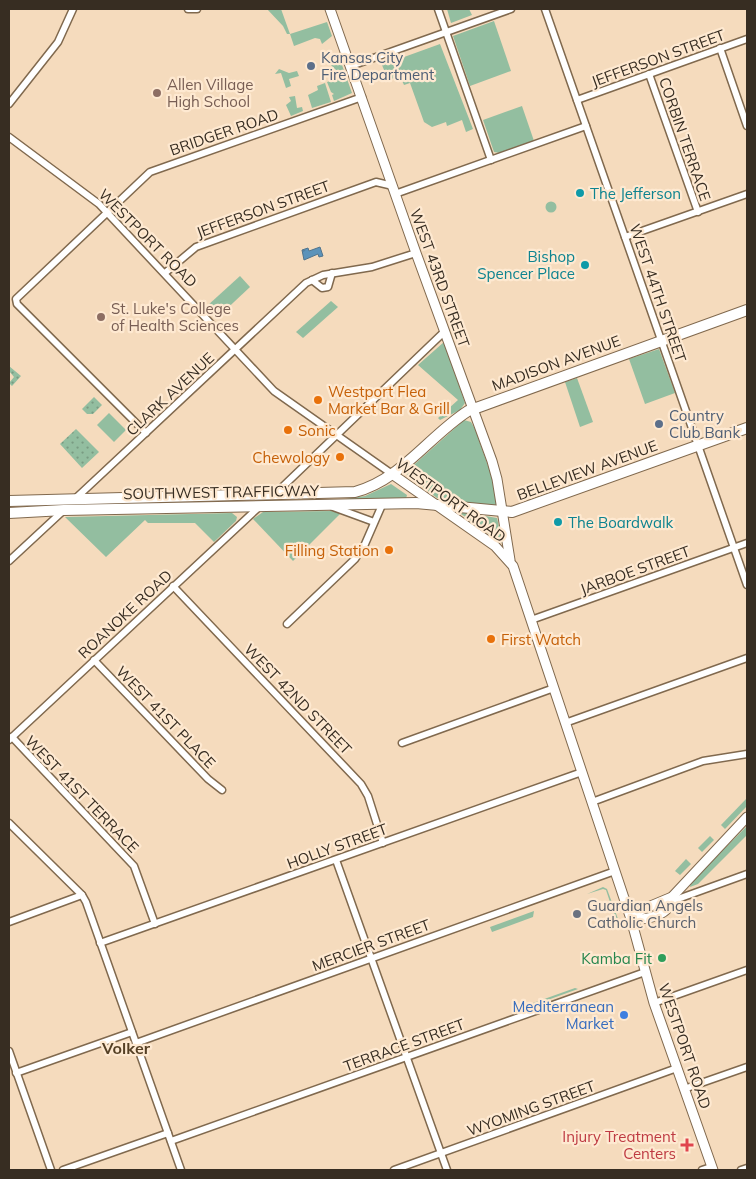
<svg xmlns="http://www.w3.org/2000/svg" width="756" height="1179" font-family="Mulish,sans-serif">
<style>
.green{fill:#93bea0}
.park{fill:url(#park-dots)}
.water{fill:url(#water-ripples);stroke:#51748c}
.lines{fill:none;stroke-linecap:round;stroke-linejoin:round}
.minor-casing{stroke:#80694e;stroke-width:9}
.tertiary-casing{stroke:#80694e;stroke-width:11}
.primary-casing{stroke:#80694e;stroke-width:12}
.minor{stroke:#fff;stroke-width:6}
.tertiary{stroke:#fff;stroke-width:9}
.primary{stroke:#fff;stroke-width:10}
.service-dot{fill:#5c6f8a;stroke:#fee9d1;stroke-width:2}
.education-dot{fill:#8d6e63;stroke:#fee9d1;stroke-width:2}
.culture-dot{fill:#0f9aa8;stroke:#fee9d1;stroke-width:2}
.food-dot{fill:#e8710a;stroke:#fee9d1;stroke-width:2}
.worship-dot{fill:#6b7280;stroke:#fee9d1;stroke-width:2}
.leisure-dot{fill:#2e9e5b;stroke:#fee9d1;stroke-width:2}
.shop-dot{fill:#3f7fe0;stroke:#fee9d1;stroke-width:2}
.health-dot{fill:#e0444e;stroke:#fee9d1;stroke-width:2}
.labels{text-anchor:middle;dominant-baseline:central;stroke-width:4.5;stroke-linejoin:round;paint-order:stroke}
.service-label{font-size:15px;fill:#4e5e75;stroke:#fee9d1;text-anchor:start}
.street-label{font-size:15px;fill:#372d22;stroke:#fee9d1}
.education-label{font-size:15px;fill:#785e54;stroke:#fee9d1;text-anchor:start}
.culture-label{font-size:15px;fill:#0d838f;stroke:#fee9d1;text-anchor:start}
.food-label{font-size:15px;fill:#c56008;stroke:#fee9d1;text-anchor:start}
.worship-label{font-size:15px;fill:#5b616d;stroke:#fee9d1;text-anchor:start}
.leisure-label{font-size:15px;fill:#27864d;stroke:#fee9d1;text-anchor:end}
.shop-label{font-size:15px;fill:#366cbe;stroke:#fee9d1;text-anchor:end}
.health-label{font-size:15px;fill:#be3a42;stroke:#fee9d1;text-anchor:end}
.neighbourhood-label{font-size:16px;font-weight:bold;fill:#554025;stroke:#fee9d1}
</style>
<defs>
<pattern id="park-dots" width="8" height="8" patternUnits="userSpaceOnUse" patternTransform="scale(1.25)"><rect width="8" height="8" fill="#93bea0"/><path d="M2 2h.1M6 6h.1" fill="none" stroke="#799b82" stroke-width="1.8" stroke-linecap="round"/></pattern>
<pattern id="water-ripples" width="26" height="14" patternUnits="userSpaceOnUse" patternTransform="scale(1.25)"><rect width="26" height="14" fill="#5c93ba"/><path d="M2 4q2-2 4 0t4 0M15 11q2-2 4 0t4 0" fill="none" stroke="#4d7897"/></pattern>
</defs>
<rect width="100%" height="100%" fill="#f5dbbd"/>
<g class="green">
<polygon points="267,9 281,9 290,34 327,22 332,36 322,44 320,39 315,38 294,46 290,34 287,34 283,26"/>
<polygon points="447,9 469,9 472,15 451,23"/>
<polygon points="494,21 511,71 470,86 453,36"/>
<polygon points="440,44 473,129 466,132 462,120 447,126 446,122 432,127 424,122 410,83 404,85 400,76 388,80 382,65"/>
<polygon points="331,65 342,65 352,93 334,101 332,95 334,94 331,92 327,82 339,78 337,71"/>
<polygon points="279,69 289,73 297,71 299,76 289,79 291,86 286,88 281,73 275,74"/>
<polygon points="325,83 331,102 312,108 308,95 318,90 317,86"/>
<polygon points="295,96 297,108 302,107 303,111 291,116 286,105 291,101 289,97"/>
<polygon points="522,106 534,141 500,153 494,152 483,120"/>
<circle cx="551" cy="207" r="5.5"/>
<polygon points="240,276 250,287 218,317 207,306"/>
<polygon points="331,301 338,307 303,338 296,332"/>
<polygon points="444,342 465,403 460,410 440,420 438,418 458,400 418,365"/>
<polygon points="659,349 675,393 645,404 629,359"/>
<polygon points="577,378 593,422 580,427 565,382"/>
<polygon points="109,413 126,430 114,442 97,425"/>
<polygon points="464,420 471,422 475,429 493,480 497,503 495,506 437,498 406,474 407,471"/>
<polygon points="391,484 407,495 406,499 339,500 365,496"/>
<polygon points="331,511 341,513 293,561 253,519 263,512"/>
<polygon points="463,512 497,518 503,544 464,516 461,514"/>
<polygon points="232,513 237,517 236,521 214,542 195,523 148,523 145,520 106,557 65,517"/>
<polygon points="747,798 747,806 725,829 721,825"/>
<polygon points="747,826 747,835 698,884 690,887 691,882"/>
<polygon points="710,836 714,840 702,852 698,848"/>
<polygon points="686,859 691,864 680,875 675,871"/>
<polygon points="603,887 607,889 618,919 616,920 606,890 603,889 587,894"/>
<polygon points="534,911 533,917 492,932 490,927"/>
<polygon points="575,988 578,989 520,1010 519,1008"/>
</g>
<g class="park">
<polygon points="9,366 21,376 12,386 9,383 14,377 9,371"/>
<polygon points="94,397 102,405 93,414 87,414 82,409"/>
<polygon points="76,429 99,452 82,468 60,444"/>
</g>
<polygon class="water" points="320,247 323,256 319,257 318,254 304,260 302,250 308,248 309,251"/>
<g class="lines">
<g class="minor-casing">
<g id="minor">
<polyline points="188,9 197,9"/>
<polyline points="438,9 491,160"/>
<polyline points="545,9 747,585"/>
<polyline points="720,48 747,126"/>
<polyline points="351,66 511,9"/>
<polyline points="649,74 698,212"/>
<polyline points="577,100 747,39"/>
<polyline points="9,104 58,42 73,9"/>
<polyline points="9,137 99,204 274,391 392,474"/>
<polyline points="395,194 586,126"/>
<polyline points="625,237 747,194"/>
<polyline points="165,273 196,247 376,182 393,186"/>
<polyline points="312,280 322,288 328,287 332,273"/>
<polyline points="146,433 17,304 16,299 150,172 362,97"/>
<polyline points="275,494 444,332"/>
<polyline points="76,498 306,283 323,275 372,267 416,253"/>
<polyline points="333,507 374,522"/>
<polyline points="9,561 64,510"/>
<polyline points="173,586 361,784 368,796 383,843"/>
<polyline points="531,620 747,543"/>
<polyline points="287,624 355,559 365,544 382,505"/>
<polyline points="94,660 208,779 222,790"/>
<polyline points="565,723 747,658"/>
<polyline points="12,737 134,866 155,924"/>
<polyline points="9,740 259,507"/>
<polyline points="402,743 554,688"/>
<polyline points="592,802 703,761 747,754"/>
<polyline points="9,823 82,895 86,902 181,1170"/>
<polyline points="336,860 447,1170"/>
<polyline points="672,897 675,900 747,874"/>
<polyline points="9,922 82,895"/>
<polyline points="100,943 582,772"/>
<polyline points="654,1003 747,970"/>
<polyline points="136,1043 615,871"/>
<polyline points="9,1051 51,1170"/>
<polyline points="16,1073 132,1032"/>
<polyline points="684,1089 747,1067"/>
<polyline points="171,1141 645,972"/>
<polyline points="63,1170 168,1133"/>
<polyline points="394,1170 677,1068"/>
<polyline points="702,1170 711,1167"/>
<polyline points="741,1170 747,1168"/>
</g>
</g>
<g class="tertiary-casing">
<g id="tertiary">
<polyline points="330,9 416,253 492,461 497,479 510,560"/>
<polyline points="392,474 495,546 513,566 631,919 654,1003 713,1170"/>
<polyline points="631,919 641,910 672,897 747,817"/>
<path d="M631 919C646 920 671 916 672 897"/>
</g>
</g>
<g class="primary-casing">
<g id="primary">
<path d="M9 501 355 492C401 480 429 436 468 411L747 310"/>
<polyline points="9,513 64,510 416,503 512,512 747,428"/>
</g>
</g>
<use href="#minor" class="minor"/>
<use href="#tertiary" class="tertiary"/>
<use href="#primary" class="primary"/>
</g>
<g class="service-dot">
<circle cx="311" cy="66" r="5"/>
<circle cx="659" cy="424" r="5"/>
</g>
<g class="education-dot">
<circle cx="157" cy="93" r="5"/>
<circle cx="101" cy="317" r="5"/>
</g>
<g class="culture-dot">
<circle cx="580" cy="193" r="5"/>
<circle cx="585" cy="265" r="5"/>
<circle cx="558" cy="522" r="5"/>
</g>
<g class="food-dot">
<circle cx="318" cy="400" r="5"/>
<circle cx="288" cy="430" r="5"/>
<circle cx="340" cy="457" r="5"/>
<circle cx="389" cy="550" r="5"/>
<circle cx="491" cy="639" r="5"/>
</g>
<circle class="worship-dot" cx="577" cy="914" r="5"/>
<circle class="leisure-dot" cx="662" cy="958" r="5"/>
<circle class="shop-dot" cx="624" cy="1015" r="5"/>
<path class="health-dot" d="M684.5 1137.5h5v5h5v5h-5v5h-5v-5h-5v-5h5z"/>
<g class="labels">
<g class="service-label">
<text x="321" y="57">Kansas City<tspan x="321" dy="17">Fire Department</tspan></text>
<text x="669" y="415">Country<tspan x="669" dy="17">Club Bank</tspan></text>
</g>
<g class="street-label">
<text transform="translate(658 58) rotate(-20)">JEFFERSON STREET</text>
<text transform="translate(224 132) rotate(-19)">BRIDGER ROAD</text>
<text transform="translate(685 139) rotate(71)">CORBIN TERRACE</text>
<text transform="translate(263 209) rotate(-20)">JEFFERSON STREET</text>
<text transform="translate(148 238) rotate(45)">WESTPORT ROAD</text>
<text transform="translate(440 278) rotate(70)">WEST 43RD STREET</text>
<text transform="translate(658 293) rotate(71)">WEST 44TH STREET</text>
<text transform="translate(556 363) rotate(-20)">MADISON AVENUE</text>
<text transform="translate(170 394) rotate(-43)">CLARK AVENUE</text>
<text transform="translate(587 470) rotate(-20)">BELLEVIEW AVENUE</text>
<text transform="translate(221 492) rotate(-1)">SOUTHWEST TRAFFICWAY</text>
<text transform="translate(451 500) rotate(36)">WESTPORT ROAD</text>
<text transform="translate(635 570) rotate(-20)">JARBOE STREET</text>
<text transform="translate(125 614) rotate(-43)">ROANOKE ROAD</text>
<text transform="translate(298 699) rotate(46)">WEST 42ND STREET</text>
<text transform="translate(166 717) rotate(46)">WEST 41ST PLACE</text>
<text transform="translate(82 794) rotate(46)">WEST 41ST TERRACE</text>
<text transform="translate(337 846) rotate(-20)">HOLLY STREET</text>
<text transform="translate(371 945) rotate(-20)">MERCIER STREET</text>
<text transform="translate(404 1045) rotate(-20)">TERRACE STREET</text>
<text transform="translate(685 1046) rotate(71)">WESTPORT ROAD</text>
<text transform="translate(531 1108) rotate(-20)">WYOMING STREET</text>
</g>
<g class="education-label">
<text x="167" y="84">Allen Village<tspan x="167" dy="17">High School</tspan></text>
<text x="111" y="308">St. Luke's College<tspan x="111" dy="17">of Health Sciences</tspan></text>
</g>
<g class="culture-label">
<text x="590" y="193">The Jefferson</text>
<text x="575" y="256" text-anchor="end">Bishop<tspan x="575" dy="17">Spencer Place</tspan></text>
<text x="568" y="522">The Boardwalk</text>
</g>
<g class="food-label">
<text x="328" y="391">Westport Flea<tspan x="328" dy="17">Market Bar &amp; Grill</tspan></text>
<text x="298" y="430">Sonic</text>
<text x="330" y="457" text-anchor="end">Chewology</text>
<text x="379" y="550" text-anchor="end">Filling Station</text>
<text x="501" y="639">First Watch</text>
</g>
<g class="worship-label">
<text x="587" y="905">Guardian Angels<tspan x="587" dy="17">Catholic Church</tspan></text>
</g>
<g class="leisure-label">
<text x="652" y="958">Kamba Fit</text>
</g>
<g class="shop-label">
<text x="614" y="1006">Mediterranean<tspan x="614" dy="17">Market</tspan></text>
</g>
<g class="health-label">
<text x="676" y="1136">Injury Treatment<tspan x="676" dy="17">Centers</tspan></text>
</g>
<g class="neighbourhood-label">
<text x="126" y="1048">Volker</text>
</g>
</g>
<rect width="756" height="1179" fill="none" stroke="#372d22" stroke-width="20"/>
</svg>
